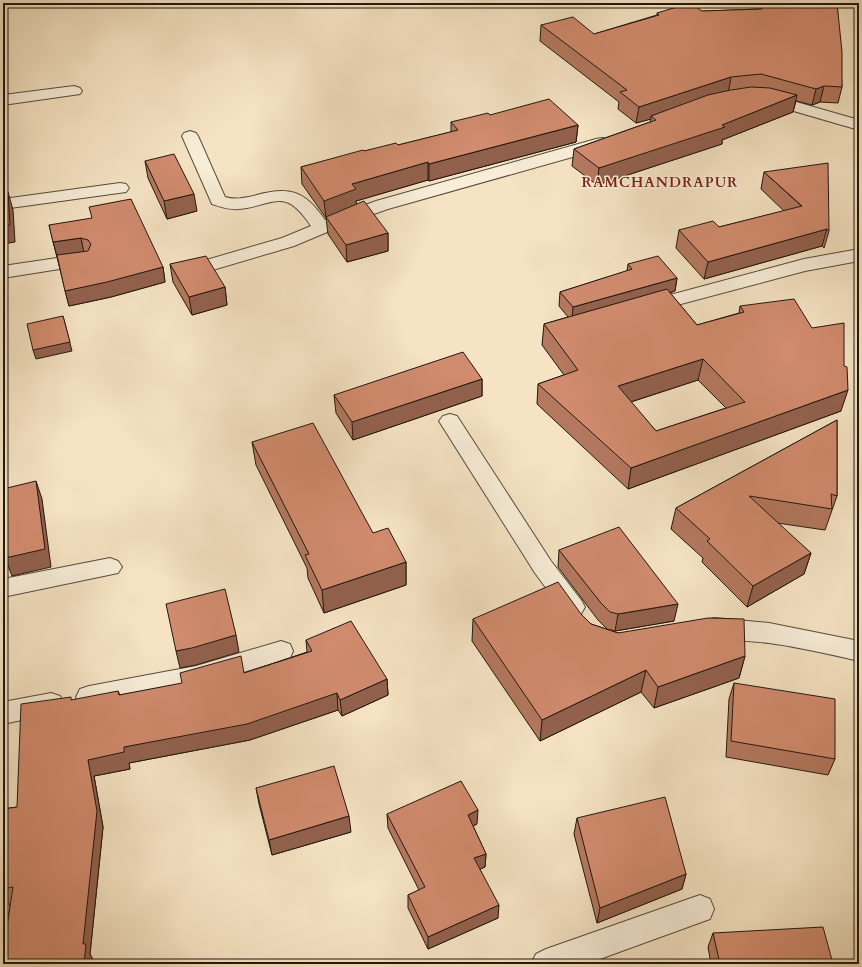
<svg xmlns="http://www.w3.org/2000/svg" width="862" height="967" font-family="Cardo,serif">
<style>
.lines{fill:none;stroke-linecap:round;stroke-linejoin:round}
.minor-casing{stroke:#574a3c;stroke-width:2}
.minor{fill:#f8edd8;fill-rule:evenodd}
.wall{fill:#b4785f;stroke:#22170f;fill-rule:evenodd}
.shaded-wall{fill:#92614d;stroke:#22170f}
.building{fill:#d18b6e;stroke:#22170f;fill-rule:evenodd}
.labels{text-anchor:middle;dominant-baseline:central;stroke-width:3;stroke-linejoin:round;paint-order:stroke}
.far-district-label{font-size:14px;font-weight:bold;letter-spacing:1px;fill:#7a1f14;stroke:#f8edd8}
</style>
<rect width="100%" height="100%" fill="#f5e3c3"/>
<filter id="stains"><feTurbulence type="fractalNoise" baseFrequency=".005" numOctaves="4"/><feColorMatrix values="0 0 0 0 .2 0 0 0 0 .09 0 0 0 0 .02 0 0 0 .5 -.17"/></filter>
<radialGradient id="worn" r=".72"><stop offset=".6" stop-color="#630" stop-opacity="0"/><stop offset="1" stop-color="#630" stop-opacity=".3"/></radialGradient>
<g class="lines">
<g class="minor-casing">
<g id="minor">
<polygon points="74,86 80,88 82,91 80,94 3,105 3,95"/>
<polygon points="765,93 859,120 859,130 759,101 757,98 759,95"/>
<path d="M190 131 196 133 198 136 225 197C235 200 244 198 253 196 288 186 304 189 325 220L376 201 596 139 602 138 608 139 610 143 608 147 388 209 351 222 294 246 189 277 182 275 180 271 182 267 282 238 311 226C284 186 276 205 239 209 229 210 221 207 212 204L182 136 184 133Z"/>
<polygon points="120,183 126,184 129,188 126,192 3,209 3,199"/>
<polygon points="859,249 859,261 805,271 647,313 640,311 637,307 640,303 804,259"/>
<polygon points="84,254 91,256 93,260 91,264 3,278 3,266"/>
<polygon points="450,414 457,416 551,561 581,600 585,607 581,614 573,617 565,614 535,573 439,421 443,416"/>
<polygon points="110,558 118,561 122,567 118,573 3,597 3,579"/>
<path d="M714 618 769 623 859 641V661C829 654 799 647 769 643 748 640 725 642 705 635L702 628 705 621Z"/>
<polygon points="281,641 290,644 293,651 290,658 196,686 89,708 80,705 76,697 80,689 89,686 196,666"/>
<polygon points="51,693 60,696 64,704 60,712 3,724 3,702"/>
<polygon points="700,895 710,899 714,909 710,919 586,964 531,964 536,954 546,949"/>
</g>
</g>
<use href="#minor" class="minor"/>
</g>
<g class="wall">
<polygon points="758,3 837,3 842,87 838,103 820,102 812,105 796,101 793,112 722,140 722,144 597,185 572,166 574,149 650,122 651,119 636,123 618,109 619,102 540,41 541,25 594,34 657,15 657,13 758,9"/>
<polygon points="490,115 578,125 576,142 429,181 428,180 356,201 356,204 388,233 388,251 347,262 328,234 326,218 302,184 301,167 364,151 398,145 451,132 451,122"/>
<polygon points="145,161 197,211 167,219 148,178"/>
<polygon points="764,172 829,231 824,248 822,246 704,279 676,248 679,230 719,227 784,211 761,189"/>
<polygon points="49,225 163,267 165,282 111,297 69,306"/>
<polygon points="170,264 225,287 227,305 192,315 173,282"/>
<path d="M628 264 677 278 675 291 670 293 697 325 739 313 740 306 841 411 628 489 537 404 538 384 564 375 542 345 544 324 568 317 559 306 560 292 627 271ZM698 380 726 408 656 431 631 402Z"/>
<polygon points="482,379 482,396 353,440 336,413 334,395"/>
<polygon points="837,420 837,496 825,530 777,523 811,553 804,574 747,607 702,562 703,558 671,529 676,508"/>
<polygon points="252,442 373,533 406,562 406,585 324,613 308,578 307,568 256,465"/>
<polygon points="559,550 674,621 615,631 607,629 598,620 558,567"/>
<polygon points="581,614 591,624 618,633 745,656 739,678 654,708 641,692 540,741 472,641 473,619"/>
<polygon points="306,640 387,679 388,695 342,716 338,710 250,740 129,763 130,769 94,776 103,827 90,954 92,958 92,964 3,964 10,904 3,905 3,809 17,807 118,691 120,695 244,673 307,652"/>
<polygon points="734,683 835,759 828,775 726,757 729,699"/>
<polygon points="256,788 351,832 272,855 259,804"/>
<polygon points="387,814 477,824 473,826 486,854 485,867 480,869 498,918 428,949 408,908 408,895 419,890 388,828"/>
<polygon points="577,818 686,874 682,889 597,923 574,834"/>
<polygon points="713,933 832,960 829,964 711,964 708,947"/>
</g>
<g class="shaded-wall">
<polygon points="731,77 728,94 651,116 651,119 636,123 639,107"/>
<polygon points="824,86 820,102 812,105 816,89"/>
<polygon points="797,95 793,112 722,140 722,144 597,185 599,168 722,125"/>
<polygon points="578,125 576,142 429,181 429,164"/>
<polygon points="428,162 428,180 356,201 357,207 326,218 324,201 352,184"/>
<polygon points="8,192 13,210 15,242 3,244 3,226"/>
<polygon points="194,194 197,211 167,219 164,201"/>
<polygon points="827,229 822,246 704,279 708,262"/>
<polygon points="388,233 388,251 347,262 346,245"/>
<polygon points="81,238 84,253 57,256 53,242"/>
<polygon points="163,267 165,282 111,297 69,306 65,291"/>
<polygon points="677,278 675,291 572,321 573,307"/>
<polygon points="225,287 227,305 192,315 189,297"/>
<polygon points="63,316 72,351 36,359 33,350"/>
<polygon points="703,359 698,380 615,407 618,386"/>
<polygon points="482,379 482,396 353,440 352,422"/>
<polygon points="848,390 841,411 628,489 631,468"/>
<polygon points="36,481 42,499 51,567 12,576 5,558"/>
<polygon points="811,553 804,574 747,607 753,586"/>
<polygon points="406,562 406,585 324,613 322,590"/>
<polygon points="678,604 674,621 615,631 618,614"/>
<polygon points="236,635 239,652 196,665 180,668 176,651"/>
<polygon points="745,656 739,678 654,708 658,687"/>
<polygon points="646,670 641,692 540,741 542,720"/>
<polygon points="387,679 388,695 342,716 340,700"/>
<polygon points="337,693 338,710 250,740 129,763 130,769 94,776 103,827 90,954 92,958 92,964 84,964 83,944 88,760 124,747"/>
<polygon points="478,810 477,824 467,829 468,815"/>
<polygon points="349,816 351,832 272,855 269,840"/>
<polygon points="486,854 485,867 473,872 474,858"/>
<polygon points="686,874 682,889 597,923 600,908"/>
<polygon points="499,905 498,918 428,949 428,937"/>
</g>
<g class="building">
<polygon points="690,3 702,11 762,9 762,3 837,3 842,52 842,87 824,86 816,89 761,74 731,77 639,107 620,92 627,90 541,25 573,17 594,34 659,15 657,13"/>
<polygon points="751,87 770,88 797,95 722,125 725,127 599,168 574,149 656,120 651,116 708,95 731,90"/>
<polygon points="549,99 578,125 429,164 428,162 352,184 356,189 324,201 301,167 363,150 364,151 396,143 398,145 458,130 451,122 488,113 490,115"/>
<polygon points="174,154 194,194 164,201 145,161"/>
<polygon points="828,163 829,231 827,229 708,262 679,230 713,221 719,227 802,206 764,172"/>
<polygon points="8,192 10,225 3,226 3,193"/>
<polygon points="131,199 163,267 107,282 65,291 57,255 88,251 91,244 88,240 81,238 53,242 49,225 92,218 89,207"/>
<polygon points="364,201 388,233 346,245 326,217"/>
<polygon points="206,256 225,287 189,297 170,264"/>
<polygon points="658,256 677,278 573,307 560,292 632,269 628,264"/>
<path d="M667 289 697 325 744 312 740 306 794 299 812 328 844 323V366L847 367 848 390 631 468 538 384 578 370 544 324ZM703 359 745 402 656 431 618 386Z"/>
<polygon points="63,316 70,342 33,350 27,324"/>
<polygon points="463,352 482,379 352,422 334,395"/>
<polygon points="837,420 837,496 831,494 832,509 749,496 811,553 753,586 707,541 710,539 676,508"/>
<polygon points="313,423 373,533 388,528 406,562 322,590 305,555 309,554 252,442"/>
<polygon points="36,481 45,549 5,558 3,539 3,489"/>
<polygon points="619,527 678,604 618,614 610,612 601,603 559,550"/>
<polygon points="558,582 581,614 591,624 618,633 708,618 744,619 745,656 658,687 646,670 542,720 473,619"/>
<polygon points="225,589 236,635 192,648 176,651 166,604"/>
<polygon points="351,621 387,679 340,700 337,693 247,724 124,747 124,752 88,760 97,811 83,944 86,944 84,964 3,964 3,953 13,887 3,889 3,809 17,807 21,704 71,697 71,700 118,691 119,695 182,683 180,673 241,656 244,673 312,651 306,640"/>
<polygon points="734,683 835,699 835,759 731,741"/>
<polygon points="334,766 349,816 269,840 256,788"/>
<polygon points="461,781 478,810 468,815 486,854 474,858 499,905 428,937 408,895 425,887 387,814"/>
<polygon points="665,797 686,874 600,908 577,818"/>
<polygon points="823,927 832,960 766,964 720,964 713,933"/>
</g>
<g class="labels">
<g class="far-district-label">
<text x="660" y="182">RAMCHANDRAPUR</text>
</g>
</g>
<rect width="862" height="967" fill="none" stroke="#f5e3c3" stroke-width="16"/>
<rect x="4" y="4" width="854" height="959" fill="none" stroke="#22170f" stroke-width="2"/>
<rect x="8" y="8" width="846" height="951" fill="none" stroke="#22170f"/>
<rect width="100%" height="100%" filter="url(#stains)"/>
<rect width="100%" height="100%" fill="url(#worn)"/>
</svg>
